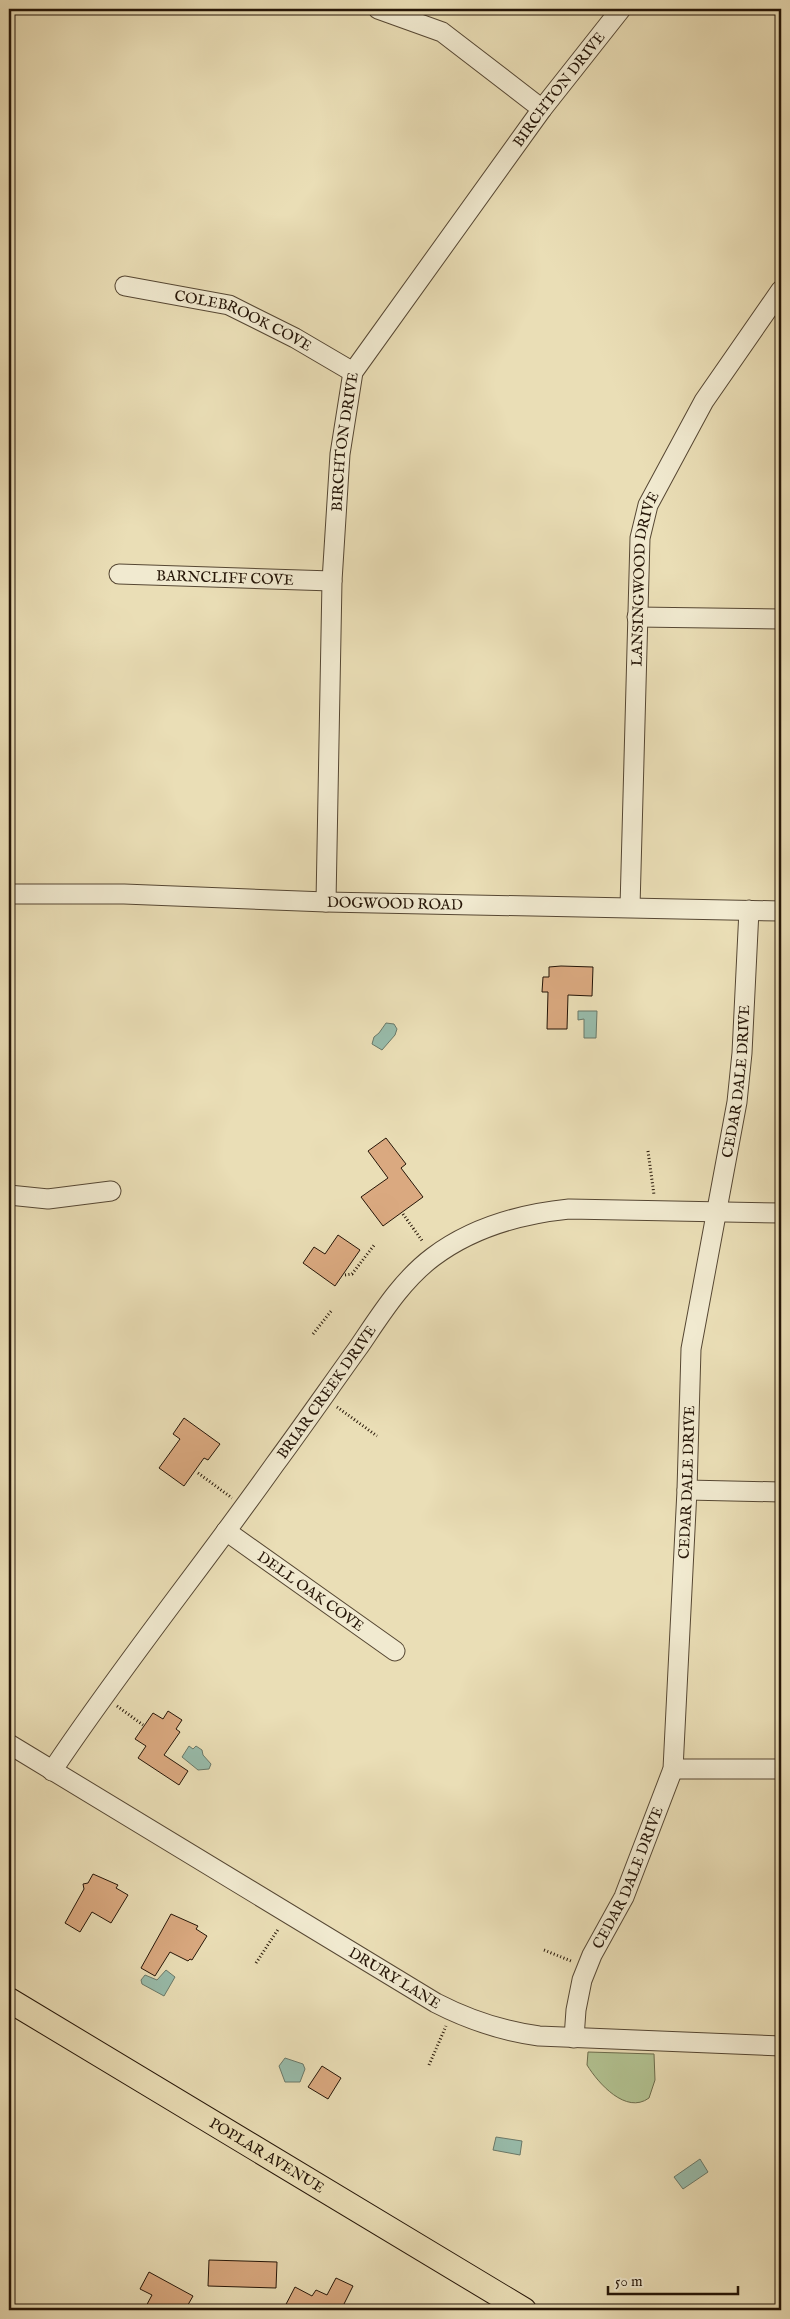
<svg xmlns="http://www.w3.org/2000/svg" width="790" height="2319" font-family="'IM FELL English',serif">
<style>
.green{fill:#b2c291;stroke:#6c6c4c}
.water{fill:#98bcab;stroke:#6a7969}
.building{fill:#daa980;stroke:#251507}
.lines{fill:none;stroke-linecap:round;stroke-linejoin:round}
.minor-casing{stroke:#564733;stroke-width:21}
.major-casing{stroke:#251507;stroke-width:26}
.path{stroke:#251507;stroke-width:3;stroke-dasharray:1 2.5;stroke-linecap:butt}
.minor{stroke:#f1ead0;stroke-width:19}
.major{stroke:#eadeb6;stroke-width:24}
.labels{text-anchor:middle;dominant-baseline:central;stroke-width:4;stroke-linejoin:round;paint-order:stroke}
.street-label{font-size:15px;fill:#251507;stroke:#f1ead0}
</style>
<rect width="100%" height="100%" fill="#eadeb6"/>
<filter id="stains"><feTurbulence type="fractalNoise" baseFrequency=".004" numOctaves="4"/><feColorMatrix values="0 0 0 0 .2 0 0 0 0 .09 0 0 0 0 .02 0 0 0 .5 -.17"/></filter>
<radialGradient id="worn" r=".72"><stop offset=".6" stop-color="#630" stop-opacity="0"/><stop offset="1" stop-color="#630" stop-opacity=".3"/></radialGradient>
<path class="green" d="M588 2052 654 2054 655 2080 649 2098C626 2115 598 2083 587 2065Z"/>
<g class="water">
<polygon points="578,1011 597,1011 596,1038 584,1038 584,1019 578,1020"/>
<polygon points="386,1023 394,1024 397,1029 395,1035 382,1050 372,1044 374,1037 379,1033"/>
<polygon points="189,1746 193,1749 196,1746 202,1750 203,1755 211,1764 209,1769 198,1770 182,1757"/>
<polygon points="166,1970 175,1977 164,1996 142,1984 141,1980 145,1975 157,1980"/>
<polygon points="285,2058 303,2064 305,2069 300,2082 285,2082 279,2066"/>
<polygon points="496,2137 522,2141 520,2155 493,2150"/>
<polygon points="700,2159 708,2172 683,2189 674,2177"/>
</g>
<g class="building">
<polygon points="561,966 593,967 592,996 568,995 567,1029 547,1029 548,992 542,992 543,977 549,977 549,967"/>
<polygon points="386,1138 406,1164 401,1168 423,1197 383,1226 361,1197 388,1178 368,1151"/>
<polygon points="338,1235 360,1250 335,1286 303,1263 314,1247 325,1254"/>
<polygon points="184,1418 220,1444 208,1460 204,1458 184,1486 159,1468 180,1439 173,1434"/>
<polygon points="168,1711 182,1720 176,1729 180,1732 164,1755 188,1771 179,1785 138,1758 146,1746 135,1739 153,1713 163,1719"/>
<polygon points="93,1874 118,1885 116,1888 128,1895 111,1923 92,1912 80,1932 65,1923 84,1889 83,1884 88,1883"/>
<polygon points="171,1914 198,1926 196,1929 207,1936 192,1960 190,1959 188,1961 170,1952 155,1976 141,1968"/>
<polygon points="322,2066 341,2078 328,2099 308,2087"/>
<polygon points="209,2260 277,2262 276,2288 208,2286"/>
<polygon points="149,2272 193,2296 185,2310 144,2310 152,2295 140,2289"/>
<polygon points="336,2278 353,2286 344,2304 358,2310 283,2310 295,2287 312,2296 316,2290 327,2295"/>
</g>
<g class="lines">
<g class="minor-casing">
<g id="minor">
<polyline points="378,9 442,32 542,109"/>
<path id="s1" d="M125 286 229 305 295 338 353 372"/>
<path id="s2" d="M119 574 332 581"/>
<polyline points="637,617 781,619"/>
<path id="s3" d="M9 894H124L326 902 781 911"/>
<path id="s4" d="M326 902 332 581 340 454 353 372 542 109 621 9"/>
<path id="s5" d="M630 907 640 538 648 505 704 401 781 290"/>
<polyline points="9,1195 48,1199 111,1191"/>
<polyline points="687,1490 781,1492"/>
<path id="s6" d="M226 1531 395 1651"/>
<path id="s7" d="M9 1744 436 2003C469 2020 502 2031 539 2036L781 2046"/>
<polyline points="673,1769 781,1769"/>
<path id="s8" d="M52 1771C122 1666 202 1567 275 1464 303 1426 330 1387 358 1348 380 1316 401 1281 433 1257 473 1227 520 1214 569 1209L781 1213"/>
<path id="s9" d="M574 2038 576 2010 582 1980 592 1955 624 1897 673 1769 687 1490 691 1349 737 1102 742 1053 749 910"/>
</g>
</g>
<g class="major-casing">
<g id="major">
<path id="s10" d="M9 2000 524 2310"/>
</g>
</g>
<g class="path">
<polyline points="648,1151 654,1195"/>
<polyline points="403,1214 423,1242"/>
<polyline points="345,1275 352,1274 375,1244"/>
<polyline points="313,1334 332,1310"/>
<polyline points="337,1407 377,1436"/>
<polyline points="198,1473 232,1498"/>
<polyline points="117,1706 143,1725"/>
<polyline points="544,1950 571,1961"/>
<polyline points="256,1963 279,1928"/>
<polyline points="429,2065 446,2026"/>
</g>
<use href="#minor" class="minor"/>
<use href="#major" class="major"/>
</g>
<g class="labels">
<g class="street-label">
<text stroke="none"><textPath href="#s4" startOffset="881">BIRCHTON DRIVE</textPath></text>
<text stroke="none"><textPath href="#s1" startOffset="124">COLEBROOK COVE</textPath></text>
<text stroke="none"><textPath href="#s4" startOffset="461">BIRCHTON DRIVE</textPath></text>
<text stroke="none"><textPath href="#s2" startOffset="106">BARNCLIFF COVE</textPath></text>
<text stroke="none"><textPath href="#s5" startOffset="329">LANSINGWOOD DRIVE</textPath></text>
<text stroke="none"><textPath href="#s3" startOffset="386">DOGWOOD ROAD</textPath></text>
<text stroke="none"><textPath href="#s9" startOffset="981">CEDAR DALE DRIVE</textPath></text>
<text stroke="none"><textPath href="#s8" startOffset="468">BRIAR CREEK DRIVE</textPath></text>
<text stroke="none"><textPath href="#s9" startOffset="576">CEDAR DALE DRIVE</textPath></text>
<text stroke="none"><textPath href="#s6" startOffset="104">DELL OAK COVE</textPath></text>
<text stroke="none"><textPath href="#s9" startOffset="171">CEDAR DALE DRIVE</textPath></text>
<text stroke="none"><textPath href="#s7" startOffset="451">DRURY LANE</textPath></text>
<text stroke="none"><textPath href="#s10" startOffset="301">POPLAR AVENUE</textPath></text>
</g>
</g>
<rect width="790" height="2319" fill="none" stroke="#eadeb6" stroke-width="30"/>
<rect x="10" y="10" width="770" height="2299" fill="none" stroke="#251507" stroke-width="2.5"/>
<rect x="15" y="15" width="760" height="2289" fill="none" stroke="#251507"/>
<path d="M608 2286v8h130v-8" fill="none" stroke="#251507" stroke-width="2.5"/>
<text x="615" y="2286" font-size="15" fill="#251507" stroke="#f1ead0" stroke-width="4" paint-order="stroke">50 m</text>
<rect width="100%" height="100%" filter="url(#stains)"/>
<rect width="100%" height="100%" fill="url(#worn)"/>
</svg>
